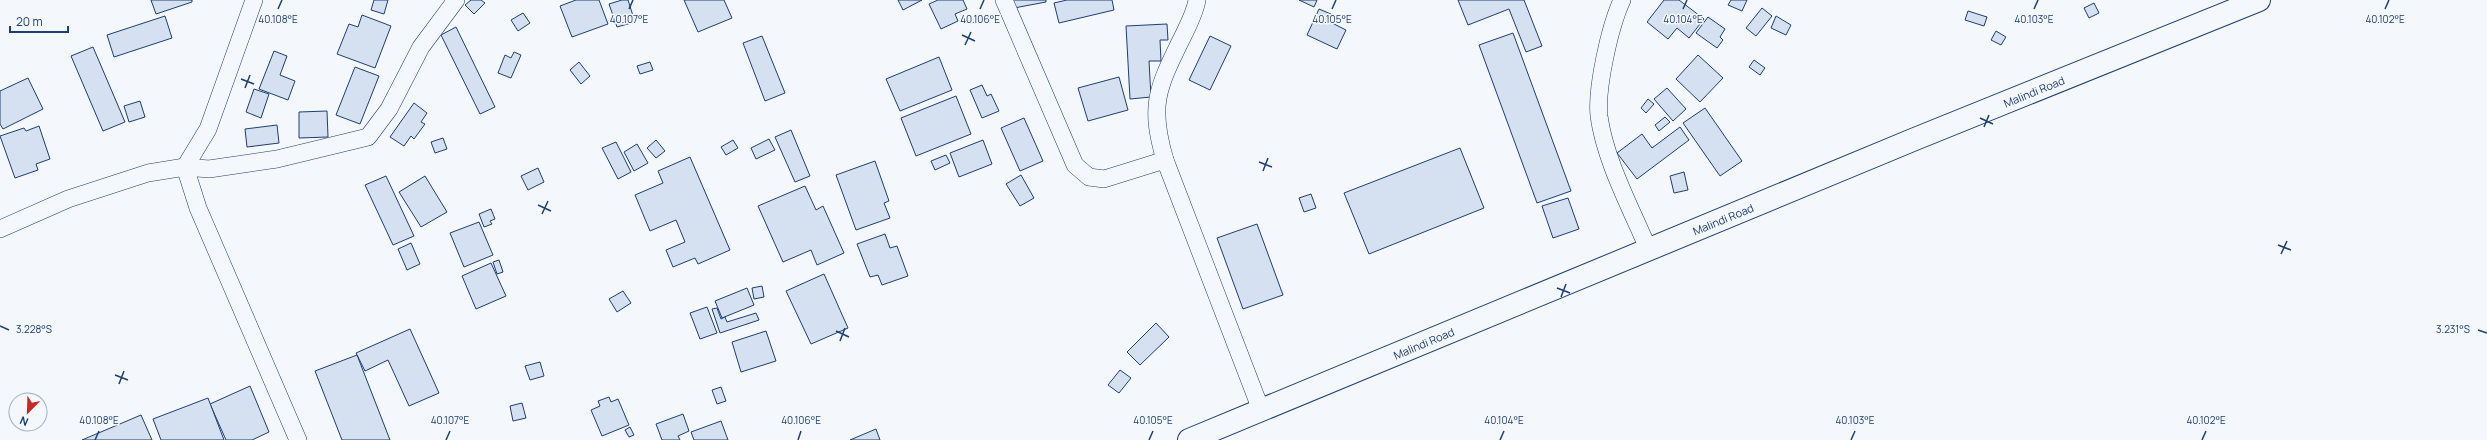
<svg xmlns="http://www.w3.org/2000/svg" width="2487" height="440" font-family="Manrope,sans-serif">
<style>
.building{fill:#d5e0f0;stroke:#1d3f73}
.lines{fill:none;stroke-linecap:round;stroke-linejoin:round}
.street-casing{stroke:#1d3f73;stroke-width:18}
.highway-casing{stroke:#1d3f73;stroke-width:24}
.street{stroke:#f4f7fb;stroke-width:17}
.highway{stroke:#f4f7fb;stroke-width:22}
.ticks{fill:none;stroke:#1d3f73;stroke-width:1.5}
.labels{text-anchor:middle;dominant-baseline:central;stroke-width:3;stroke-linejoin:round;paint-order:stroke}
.street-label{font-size:11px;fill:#1d3f73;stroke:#f4f7fb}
.ticks-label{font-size:10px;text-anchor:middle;fill:#1d3f73;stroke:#f4f7fb;stroke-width:3;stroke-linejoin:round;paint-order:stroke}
</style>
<rect width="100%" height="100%" fill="#f4f7fb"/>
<g class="building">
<polygon points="151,0 192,0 192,2 156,14"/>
<polygon points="374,0 388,0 384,14 371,10"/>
<polygon points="471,0 481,0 485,3 474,14 465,5"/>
<polygon points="576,0 599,0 608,24 572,37 560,6"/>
<polygon points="622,0 628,0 635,22 617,27 609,4"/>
<polygon points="684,0 724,0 732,18 698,32"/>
<polygon points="898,0 922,0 903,10"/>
<polygon points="938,0 963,0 967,9 955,14 958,21 941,29 929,4"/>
<polygon points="1013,0 1046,0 1046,2 1014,8"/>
<polygon points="1067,0 1112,0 1114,10 1059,23 1054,3"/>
<polygon points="1299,0 1317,0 1314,7"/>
<polygon points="1458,0 1524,0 1542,46 1526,52 1509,9 1468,25"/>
<polygon points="1664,0 1679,0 1704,19 1689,38 1677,28 1668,39 1647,22"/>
<polygon points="1731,0 1747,0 1742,11 1728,5"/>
<polygon points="2094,3 2099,13 2089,18 2084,8"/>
<polygon points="1762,8 1772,16 1756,36 1746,28"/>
<polygon points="1319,9 1331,14 1328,21 1346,30 1337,49 1307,35"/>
<polygon points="1968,11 1987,17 1984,26 1965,20"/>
<polygon points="523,13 530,23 518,31 511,20"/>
<polygon points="362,15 391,26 375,68 337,54 349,24 358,27"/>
<polygon points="165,16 172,38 114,57 107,35"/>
<polygon points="1776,16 1791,25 1786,35 1771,28"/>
<polygon points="1708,17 1725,29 1720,37 1723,40 1717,48 1696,33"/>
<polygon points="1167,24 1168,40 1160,40 1161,61 1149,61 1151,97 1130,99 1126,26"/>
<polygon points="456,27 495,107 480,114 441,35"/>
<polygon points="1996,31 2006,37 2001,45 1991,40"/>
<polygon points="1513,33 1571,191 1537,203 1479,45"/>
<polygon points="762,36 785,93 765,101 743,43"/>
<polygon points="1210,36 1231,46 1210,90 1189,80"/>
<polygon points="93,47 125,122 103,131 71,56"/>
<polygon points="274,51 287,56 280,75 295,81 288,100 259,89"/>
<polygon points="514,52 521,55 511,78 498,73 505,55 511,58"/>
<polygon points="1698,55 1723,78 1700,102 1676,79"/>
<polygon points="939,57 952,90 900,111 886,79"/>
<polygon points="1754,60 1765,68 1760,75 1749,67"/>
<polygon points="579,62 590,76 581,84 570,70"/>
<polygon points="650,62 653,70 640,74 637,66"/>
<polygon points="355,67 379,76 360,124 336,115"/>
<polygon points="1119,77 1128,110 1088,121 1078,88"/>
<polygon points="28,78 43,109 3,129 0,124 0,91"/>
<polygon points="982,85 987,96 991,94 999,111 982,118 970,90"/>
<polygon points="1667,88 1686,109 1673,121 1654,99"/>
<polygon points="254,89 269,94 261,118 246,112"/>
<polygon points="956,96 971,134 916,156 901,118"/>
<polygon points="1648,99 1654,104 1646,113 1641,108"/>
<polygon points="140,101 145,117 129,122 124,106"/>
<polygon points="414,103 427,113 421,122 425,124 414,139 411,136 404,146 390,137"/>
<polygon points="1705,108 1742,161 1720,176 1683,123"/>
<polygon points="327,111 328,137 299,138 299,112"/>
<polygon points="1665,117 1670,122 1659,131 1655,125"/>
<polygon points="1024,118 1043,161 1020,171 1001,128"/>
<polygon points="277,125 279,143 247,147 245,129"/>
<polygon points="39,126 50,159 36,164 38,170 15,178 0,136 24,128 26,131"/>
<polygon points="1680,127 1689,140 1637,179 1617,153 1642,134 1652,148"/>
<polygon points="791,130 810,176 795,182 775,137"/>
<polygon points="443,138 447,149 435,153 431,142"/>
<polygon points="769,139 775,150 756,159 751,148"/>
<polygon points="656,140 665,151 656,158 647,148"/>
<polygon points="733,140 738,148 726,155 721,147"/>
<polygon points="983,140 992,164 959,177 950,153"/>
<polygon points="616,142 631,172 618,179 602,148"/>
<polygon points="637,144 648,163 634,171 624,152"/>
<polygon points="1460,148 1484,208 1369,254 1344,193"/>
<polygon points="946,155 950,163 935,170 931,161"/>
<polygon points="690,157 730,250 698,264 695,258 673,267 666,250 685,242 676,220 650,231 635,195 663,183 658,171"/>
<polygon points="875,161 889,201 884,203 890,218 856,230 836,175"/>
<polygon points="538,168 544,182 528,190 521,176"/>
<polygon points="1684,172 1688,190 1674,193 1670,176"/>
<polygon points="1021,175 1034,198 1020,206 1006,184"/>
<polygon points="386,176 414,236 393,245 365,185"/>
<polygon points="425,176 447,212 421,227 399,192"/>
<polygon points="805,186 816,210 823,206 844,253 817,265 811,250 783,262 758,206"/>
<polygon points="1311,194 1316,208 1304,212 1299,198"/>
<polygon points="1568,198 1579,229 1553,238 1542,206"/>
<polygon points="491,209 495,219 490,221 492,224 484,227 479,214"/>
<polygon points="479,222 493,255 464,267 450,233"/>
<polygon points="1257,224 1283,295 1243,309 1217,238"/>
<polygon points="885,234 890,248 897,246 908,276 882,285 878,275 870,277 857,244"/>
<polygon points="411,243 420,264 407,270 398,249"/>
<polygon points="499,260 503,272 497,274 493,262"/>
<polygon points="491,263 506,296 476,309 462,276"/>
<polygon points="824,274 848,328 811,344 786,291"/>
<polygon points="762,286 764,297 754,299 752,288"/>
<polygon points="747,288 754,305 722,318 715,301"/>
<polygon points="623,291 631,303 617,312 609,299"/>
<polygon points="707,307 717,333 700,339 690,313"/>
<polygon points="717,308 721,319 725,317 727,322 756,313 759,320 720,333 712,309"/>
<polygon points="1156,323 1169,337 1140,365 1127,352"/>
<polygon points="410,329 439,393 409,406 388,360 365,371 356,353"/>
<polygon points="766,331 776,361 741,372 732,342"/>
<polygon points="357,355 390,440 342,440 315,371"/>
<polygon points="540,362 544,376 530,380 525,366"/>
<polygon points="1120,370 1131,378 1119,393 1108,385"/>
<polygon points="250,386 269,432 252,440 226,440 210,404"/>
<polygon points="721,387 726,401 717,404 712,390"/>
<polygon points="609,397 611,402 618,399 629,425 602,436 591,410 600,406 598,401"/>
<polygon points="208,398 224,440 161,440 153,419"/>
<polygon points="522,403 526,418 513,421 510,406"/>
<polygon points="683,414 689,431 678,436 680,440 662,440 656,424"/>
<polygon points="141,415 152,440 82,440"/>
<polygon points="721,421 728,440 694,440 691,432"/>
<polygon points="630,427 634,435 629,437 625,430"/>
<polygon points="876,429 880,440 850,440"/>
</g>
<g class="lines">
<g class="street-casing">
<g id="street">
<polyline points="254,0 208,129 185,167 198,208 298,440"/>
<polyline points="1004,0 1075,165 1089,177 1104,179 1165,160"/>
<path d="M1197 0C1195 13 1187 28 1181 40 1157 89 1149 106 1165 160L1261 410"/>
<path d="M1622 0C1610 26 1596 88 1599 116 1605 161 1632 210 1649 251"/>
<polyline points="0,229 68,199 148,173 185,167 209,169 277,159 368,137 389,109 421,47 456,0"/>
</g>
</g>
<g class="highway-casing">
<g id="highway">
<path id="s1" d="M1189 440 1915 139 2259 0"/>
</g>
</g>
<use href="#street" class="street"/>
<use href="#highway" class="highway"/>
</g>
<path class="ticks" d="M278 9 282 0M629 9 633 0M980 9 984 0M1332 9 1336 0M1683 9 1687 0M2034 9 2038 0M2385 9 2389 0M962 35 975 41M965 45 971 32M241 79 254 84M245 88 250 75M1980 118 1993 124M1984 127 1989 115M1259 162 1272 167M1263 171 1268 158M538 205 551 211M542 214 548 201M2278 245 2291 250M2281 254 2287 241M1557 288 1570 293M1561 297 1566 284M0 326 9 330M2478 330 2487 333M836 331 849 337M840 341 845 328M115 375 128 380M119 384 124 371M95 440 99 431M446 440 450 431M798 440 801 431M1149 440 1153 431M1500 440 1504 431M1851 440 1855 431M2202 440 2206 431"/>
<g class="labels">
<g class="street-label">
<text stroke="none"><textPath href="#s1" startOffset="914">Malindi Road</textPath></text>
<text stroke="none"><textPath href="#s1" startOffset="578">Malindi Road</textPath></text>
<text stroke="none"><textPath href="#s1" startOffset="254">Malindi Road</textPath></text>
</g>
</g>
<g class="ticks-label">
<text x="278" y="23">40.108°E</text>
<text x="629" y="23">40.107°E</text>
<text x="980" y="23">40.106°E</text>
<text x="1332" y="23">40.105°E</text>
<text x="2385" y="23">40.102°E</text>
<text x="1683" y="23">40.104°E</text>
<text x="2034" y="23">40.103°E</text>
<text x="2453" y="333">3.231°S</text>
<text x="34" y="333">3.228°S</text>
<text x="99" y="424">40.108°E</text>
<text x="450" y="424">40.107°E</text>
<text x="801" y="424">40.106°E</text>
<text x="1153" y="424">40.105°E</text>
<text x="1504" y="424">40.104°E</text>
<text x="1855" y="424">40.103°E</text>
<text x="2206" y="424">40.102°E</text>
</g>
<g transform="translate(28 412) rotate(203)"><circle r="19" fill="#f4f7fb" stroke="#9eadc5"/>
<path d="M0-3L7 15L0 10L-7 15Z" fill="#c62828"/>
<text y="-6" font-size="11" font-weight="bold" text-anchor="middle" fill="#1d3f73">N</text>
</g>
<path d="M10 26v6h58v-6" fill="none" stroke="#1d3f73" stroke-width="2"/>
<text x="16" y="26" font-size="12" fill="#1d3f73" stroke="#f4f7fb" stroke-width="3" paint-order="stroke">20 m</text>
</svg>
